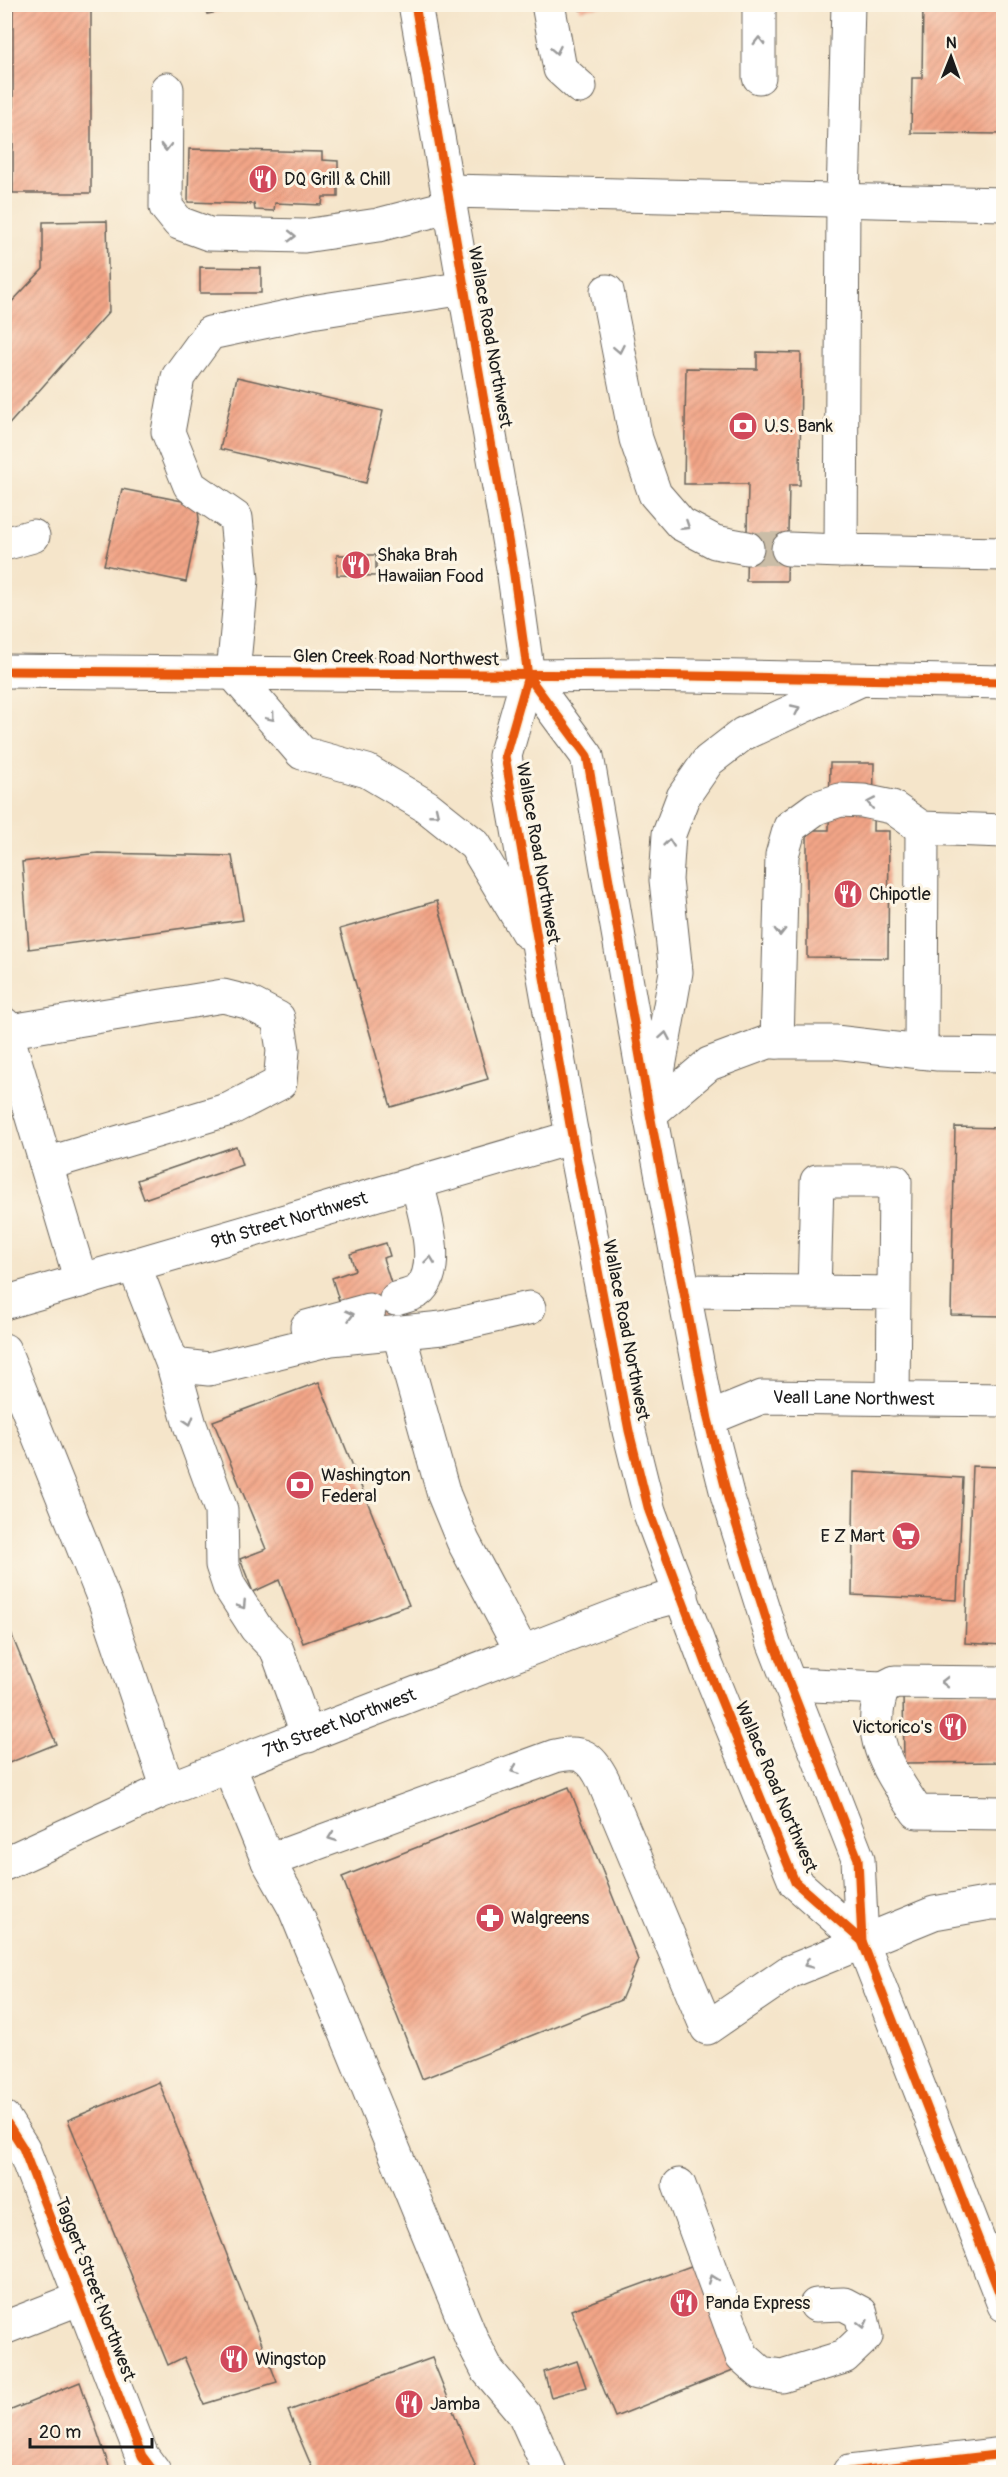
<svg xmlns="http://www.w3.org/2000/svg" width="1008" height="2477" font-family="Pangolin,sans-serif">
<style>
.building{fill:url(#building-hatch)}
.lines{fill:none;stroke-linecap:round;stroke-linejoin:round}
.minor-tunnel{stroke:#cabda7;stroke-width:33;stroke-dasharray:33 16;stroke-linecap:butt}
.minor-casing{stroke:#686259;stroke-width:35}
.major-casing{stroke:#686259;stroke-width:35}
.minor{stroke:#fff;stroke-width:33}
.major{stroke:#fff;stroke-width:33}
.cycleway-casing{stroke:#fcf5e5;stroke-width:13}
.cycleway{stroke:#e8590c;stroke-width:9}
.oneway{stroke:#999}
.labels{text-anchor:middle;dominant-baseline:central;stroke-width:6;stroke-linejoin:round;paint-order:stroke}
.poi-label{font-size:18px;fill:#1c1c1c;stroke:#fcf5e5;text-anchor:start}
.street-label{font-size:18px;fill:#1c1c1c;stroke:#fcf5e5}
</style>
<defs>
<pattern id="building-hatch" width="6" height="6" patternUnits="userSpaceOnUse" patternTransform="scale(1.5)"><rect width="6" height="6" fill="#f2a587"/><path d="M-1 1l2-2M0 6l6-6M5 7l2-2" fill="none" stroke="#cf8d74"/></pattern>
</defs>
<rect width="100%" height="100%" fill="#fcf5e5"/>
<filter id="ink" filterUnits="userSpaceOnUse"><feTurbulence type="fractalNoise" baseFrequency=".0167" numOctaves="2"/><feDisplacementMap in="SourceGraphic" scale="12" xChannelSelector="R" yChannelSelector="G"/><feConvolveMatrix kernelMatrix="1 2 1 2 8 2 1 2 1" color-interpolation-filters="sRGB"/></filter>
<filter id="wash" filterUnits="userSpaceOnUse"><feTurbulence type="fractalNoise" baseFrequency=".008" numOctaves="4" result="noise"/><feDisplacementMap in="SourceGraphic" scale="24" xChannelSelector="R" yChannelSelector="G"/><feGaussianBlur stdDeviation="1.35" result="paint"/><feColorMatrix in="noise" values="0 0 0 0 0 0 0 0 0 0 0 0 0 0 0 0 0 1.4 0 .05"/><feComposite in="paint" operator="in"/></filter>
<g filter="url(#wash)">
<rect width="100%" height="100%" fill="#f5e5ca"/>
<g id="blocks">
<g class="building">
<rect x="13" y="4" width="78" height="189"/>
<polygon points="205,4 248,4 248,6 207,14"/>
<polygon points="579,4 605,4 605,6 580,10"/>
<polygon points="923,4 1004,4 1004,134 911,133 912,78 922,78"/>
<polygon points="189,149 322,152 322,160 338,161 338,197 323,197 322,205 275,203 274,211 255,210 254,204 188,202"/>
<polygon points="107,221 109,312 4,430 4,310 43,269 43,222"/>
<polygon points="200,267 261,268 261,293 200,293"/>
<polygon points="757,352 801,353 800,485 789,485 787,581 746,581 748,484 684,484 686,368 757,369"/>
<polygon points="237,377 383,411 366,483 220,449"/>
<polygon points="122,489 197,504 199,519 186,582 104,565"/>
<polygon points="337,555 376,555 376,576 337,575"/>
<polygon points="830,763 874,763 873,831 889,831 888,958 807,957 807,830 829,830"/>
<polygon points="98,853 232,856 243,920 29,949 22,862"/>
<polygon points="437,901 488,1079 391,1107 340,929"/>
<polygon points="955,1127 1004,1128 1004,1316 951,1315"/>
<polygon points="236,1146 242,1165 144,1199 137,1180"/>
<polygon points="386,1243 390,1256 383,1258 401,1315 373,1323 340,1304 332,1278 355,1270 350,1254"/>
<polygon points="319,1382 409,1605 303,1643 279,1580 253,1592 240,1559 266,1549 213,1421"/>
<polygon points="972,1466 1004,1467 1004,1645 965,1643"/>
<polygon points="854,1472 963,1478 957,1600 852,1595"/>
<polygon points="4,1616 56,1744 4,1765"/>
<polygon points="903,1691 1004,1693 1004,1762 904,1763"/>
<polygon points="569,1787 638,1960 621,2000 422,2079 342,1877"/>
<polygon points="159,2082 277,2382 204,2404 184,2357 168,2365 68,2120"/>
<polygon points="699,2263 738,2368 615,2417 571,2310"/>
<polygon points="432,2358 476,2468 464,2472 314,2472 288,2411"/>
<polygon points="577,2361 586,2387 551,2397 544,2372"/>
<polygon points="80,2382 111,2472 4,2472 4,2413"/>
</g>
</g>
</g>
<g filter="url(#ink)">
<use href="#blocks" fill-opacity="0" stroke="#686259" stroke-width="1.5"/>
<g class="lines">
<polyline class="minor-tunnel" points="747,548 788,549"/>
<g class="minor-casing">
<g id="minor">
<polyline points="548,4 560,69 580,87"/>
<polyline points="848,4 843,200 841,551 1004,554"/>
<polyline points="759,77 759,4"/>
<polyline points="167,89 166,207 179,223 209,234 304,236 378,225 451,206"/>
<polyline points="448,191 1004,204"/>
<polyline points="607,291 636,439 655,494 681,524 715,542 747,548"/>
<polyline points="4,544 33,536"/>
<polyline points="788,549 841,551"/>
<polyline points="233,673 242,579 236,518 190,486 168,432 178,377 210,333 311,312 465,288"/>
<polyline points="528,676 637,675 1004,682"/>
<polyline points="4,1024 81,1281"/>
<polyline points="4,1032 223,996 247,1002 278,1018 283,1050 280,1083 230,1109 46,1164"/>
<polyline points="777,1042 782,855 790,827 816,808 840,800 863,801 892,807 922,828"/>
<polyline points="921,1052 922,828 1004,831"/>
<polyline points="650,1114 709,1064 768,1042 835,1042 938,1054 1004,1055"/>
<polyline points="134,1265 173,1365 190,1425 221,1510 222,1565 229,1586 256,1628 277,1650 308,1736"/>
<polyline points="684,1291 814,1292"/>
<path d="M396 1299C402 1297 412 1295 418 1291 444 1269 423 1211 417 1182"/>
<path id="s1" d="M4 1303 573 1137"/>
<polyline points="307,1327 369,1310"/>
<polyline points="399,1334 444,1495 463,1541 522,1652"/>
<polyline points="4,1350 105,1602 168,1789"/>
<polyline points="173,1365 209,1369 331,1339 442,1328 529,1308"/>
<polyline points="893,1399 895,1181 817,1181 814,1292 894,1293"/>
<path id="s2" d="M708 1419 762 1397 1004 1400"/>
<path d="M1004 1683 895 1682 883 1688C864 1737 890 1771 917 1812L1004 1813"/>
<polyline points="789,1684 883,1688"/>
<polyline points="229,1766 268,1861 294,1907 472,2340 488,2371 524,2414 550,2472"/>
<path d="M268 1861 555 1756C581 1750 591 1756 603 1780L707 2028 789 1972 934 1913 991 1903H1004"/>
<path id="s3" d="M4 1864 160 1792 644 1605 682 1595"/>
<polyline points="4,2118 23,2148 142,2456 154,2472"/>
<polyline points="679,2185 742,2356 761,2373 782,2376 844,2357 866,2336 861,2313 844,2304 816,2305"/>
<polyline points="4,2328 81,2298"/>
<polyline points="849,2472 1004,2454"/>
</g>
</g>
<g class="major-casing">
<g id="major">
<polyline points="415,4 513,568 528,676 505,756 570,1125 629,1431 649,1511 707,1666 795,1882 862,1941"/>
<polyline points="4,671 528,676"/>
<polyline points="233,673 302,753 367,771 426,806 475,845 527,932"/>
<polyline points="528,676 587,756 650,1114 708,1419 728,1498 774,1644 858,1859 862,1941 1004,2305"/>
<polyline points="654,1095 676,972 666,880 669,834 683,797 708,761 743,734 860,680"/>
</g>
</g>
<use href="#minor" class="minor"/>
<use href="#major" class="major"/>
<g class="cycleway-casing">
<g id="cycleway">
<polyline points="415,4 513,568 528,676 505,756 570,1125 629,1431 649,1511 707,1666 795,1882 862,1941"/>
<polyline points="4,671 637,675 1004,682"/>
<polyline points="528,676 587,756 650,1114 708,1419 728,1498 774,1644 858,1859 862,1941 1004,2305"/>
<polyline points="4,2118 23,2148 142,2456 154,2472"/>
<polyline points="849,2472 1004,2454"/>
</g>
</g>
<use href="#cycleway" class="cycleway"/>
</g>
<defs><path id="oneway-chevron" d="M-2-3.5L2.5 0L-2 3.5" fill="none" stroke-width="1.6" stroke-linecap="round" stroke-linejoin="round" transform="scale(1.5)"/></defs>
<g class="oneway">
<use href="#oneway-chevron" transform="translate(759 41) rotate(-90)"/>
<use href="#oneway-chevron" transform="translate(556 50) rotate(79)"/>
<use href="#oneway-chevron" transform="translate(166 147) rotate(90)"/>
<use href="#oneway-chevron" transform="translate(292 236) rotate(1)"/>
<use href="#oneway-chevron" transform="translate(619 349) rotate(79)"/>
<use href="#oneway-chevron" transform="translate(686 526) rotate(33)"/>
<use href="#oneway-chevron" transform="translate(796 709) rotate(-25)"/>
<use href="#oneway-chevron" transform="translate(271 717) rotate(50)"/>
<use href="#oneway-chevron" transform="translate(871 803) rotate(-169)"/>
<use href="#oneway-chevron" transform="translate(435 813) rotate(39)"/>
<use href="#oneway-chevron" transform="translate(669 843) rotate(-84)"/>
<use href="#oneway-chevron" transform="translate(780 932) rotate(91)"/>
<use href="#oneway-chevron" transform="translate(665 1036) rotate(-80)"/>
<use href="#oneway-chevron" transform="translate(430 1260) rotate(-83)"/>
<use href="#oneway-chevron" transform="translate(350 1315) rotate(-15)"/>
<use href="#oneway-chevron" transform="translate(189 1421) rotate(73)"/>
<use href="#oneway-chevron" transform="translate(242 1605) rotate(57)"/>
<use href="#oneway-chevron" transform="translate(945 1682) rotate(-180)"/>
<use href="#oneway-chevron" transform="translate(515 1770) rotate(160)"/>
<use href="#oneway-chevron" transform="translate(332 1837) rotate(160)"/>
<use href="#oneway-chevron" transform="translate(808 1964) rotate(157)"/>
<use href="#oneway-chevron" transform="translate(713 2279) rotate(-110)"/>
<use href="#oneway-chevron" transform="translate(863 2324) rotate(77)"/>
</g>
</g>
<defs>
<g id="restaurant-disc" transform="scale(1.5)"><circle r="9.5" fill="#d1495b" stroke="#fcf5e5"/><path d="M-5-6h1v4h1v-4h1v4h1v-4h1v5L-1.5 .5V6h-2V.5L-5-1ZM5-6V6H3V1.5H1.5Q1.5-4 5-6Z" fill="#fff"/></g>
<g id="bank-disc" transform="scale(1.5)"><circle r="9.5" fill="#d1495b" stroke="#fcf5e5"/><path d="M-6-4H6V4H-6ZM0-2.3a2.3 2.3 0 1 0 0 4.6a2.3 2.3 0 1 0 0-4.6Z" fill="#fff"/></g>
<g id="supermarket-disc" transform="scale(1.5)"><circle r="9.5" fill="#d1495b" stroke="#fcf5e5"/><path d="M-6-5.5h2.5l.6 2H6L4.5 2H-2.5L-4.4-4H-6ZM-1.5 3.2a1.3 1.3 0 1 0 .1 0ZM3 3.2a1.3 1.3 0 1 0 .1 0Z" fill="#fff"/></g>
<g id="pharmacy-disc" transform="scale(1.5)"><circle r="9.5" fill="#d1495b" stroke="#fcf5e5"/><path d="M-2-6h4v4h4v4h-4v4h-4v-4h-4v-4h4Z" fill="#fff"/></g>
</defs>
<g fill-rule="evenodd">
<use href="#restaurant-disc" x="263" y="179"/>
<use href="#bank-disc" x="743" y="426"/>
<use href="#restaurant-disc" x="356" y="565"/>
<use href="#restaurant-disc" x="848" y="894"/>
<use href="#bank-disc" x="300" y="1485"/>
<use href="#supermarket-disc" x="906" y="1536"/>
<use href="#restaurant-disc" x="953" y="1727"/>
<use href="#pharmacy-disc" x="490" y="1918"/>
<use href="#restaurant-disc" x="684" y="2303"/>
<use href="#restaurant-disc" x="234" y="2359"/>
<use href="#restaurant-disc" x="409" y="2404"/>
</g>
<g class="labels">
<g class="poi-label">
<text x="284" y="179">DQ Grill &amp; Chill</text>
<text x="764" y="426">U.S. Bank</text>
<text x="377" y="555">Shaka Brah<tspan x="377" dy="21">Hawaiian Food</tspan></text>
<text x="869" y="894">Chipotle</text>
<text x="321" y="1475">Washington<tspan x="321" dy="21">Federal</tspan></text>
<text x="885" y="1536" text-anchor="end">E Z Mart</text>
<text x="932" y="1727" text-anchor="end">Victorico's</text>
<text x="511" y="1918">Walgreens</text>
<text x="705" y="2303">Panda Express</text>
<text x="255" y="2359">Wingstop</text>
<text x="430" y="2404">Jamba</text>
</g>
<g class="street-label">
<text transform="translate(490 337) rotate(80)">Wallace Road Northwest</text>
<text transform="translate(396 658) rotate(1)">Glen Creek Road Northwest</text>
<text transform="translate(538 853) rotate(80)">Wallace Road Northwest</text>
<text stroke="none"><textPath href="#s1" startOffset="297">9th Street Northwest</textPath></text>
<text transform="translate(626 1330) rotate(79)">Wallace Road Northwest</text>
<text stroke="none"><textPath href="#s2" startOffset="150">Veall Lane Northwest</textPath></text>
<text stroke="none"><textPath href="#s3" startOffset="364">7th Street Northwest</textPath></text>
<text transform="translate(776 1787) rotate(67)">Wallace Road Northwest</text>
<text transform="translate(95 2289) rotate(69)">Taggert Street Northwest</text>
</g>
</g>
<rect width="1008" height="2477" fill="none" stroke="#fcf5e5" stroke-width="24"/>
<g transform="translate(951 57) rotate(1)" stroke="#fcf5e5" stroke-width="4.5" paint-order="stroke">
<path d="M0-4.5L10 22L0 15L-10 22Z" fill="#1c1c1c"/>
<text y="-9" font-size="16" font-weight="bold" text-anchor="middle" fill="#1c1c1c">N</text>
</g>
<path d="M30 2438v9h122v-9" fill="none" stroke="#1c1c1c" stroke-width="3"/>
<text x="39" y="2438" font-size="18" fill="#1c1c1c" stroke="#fcf5e5" stroke-width="4.5" paint-order="stroke">20 m</text>
</svg>
